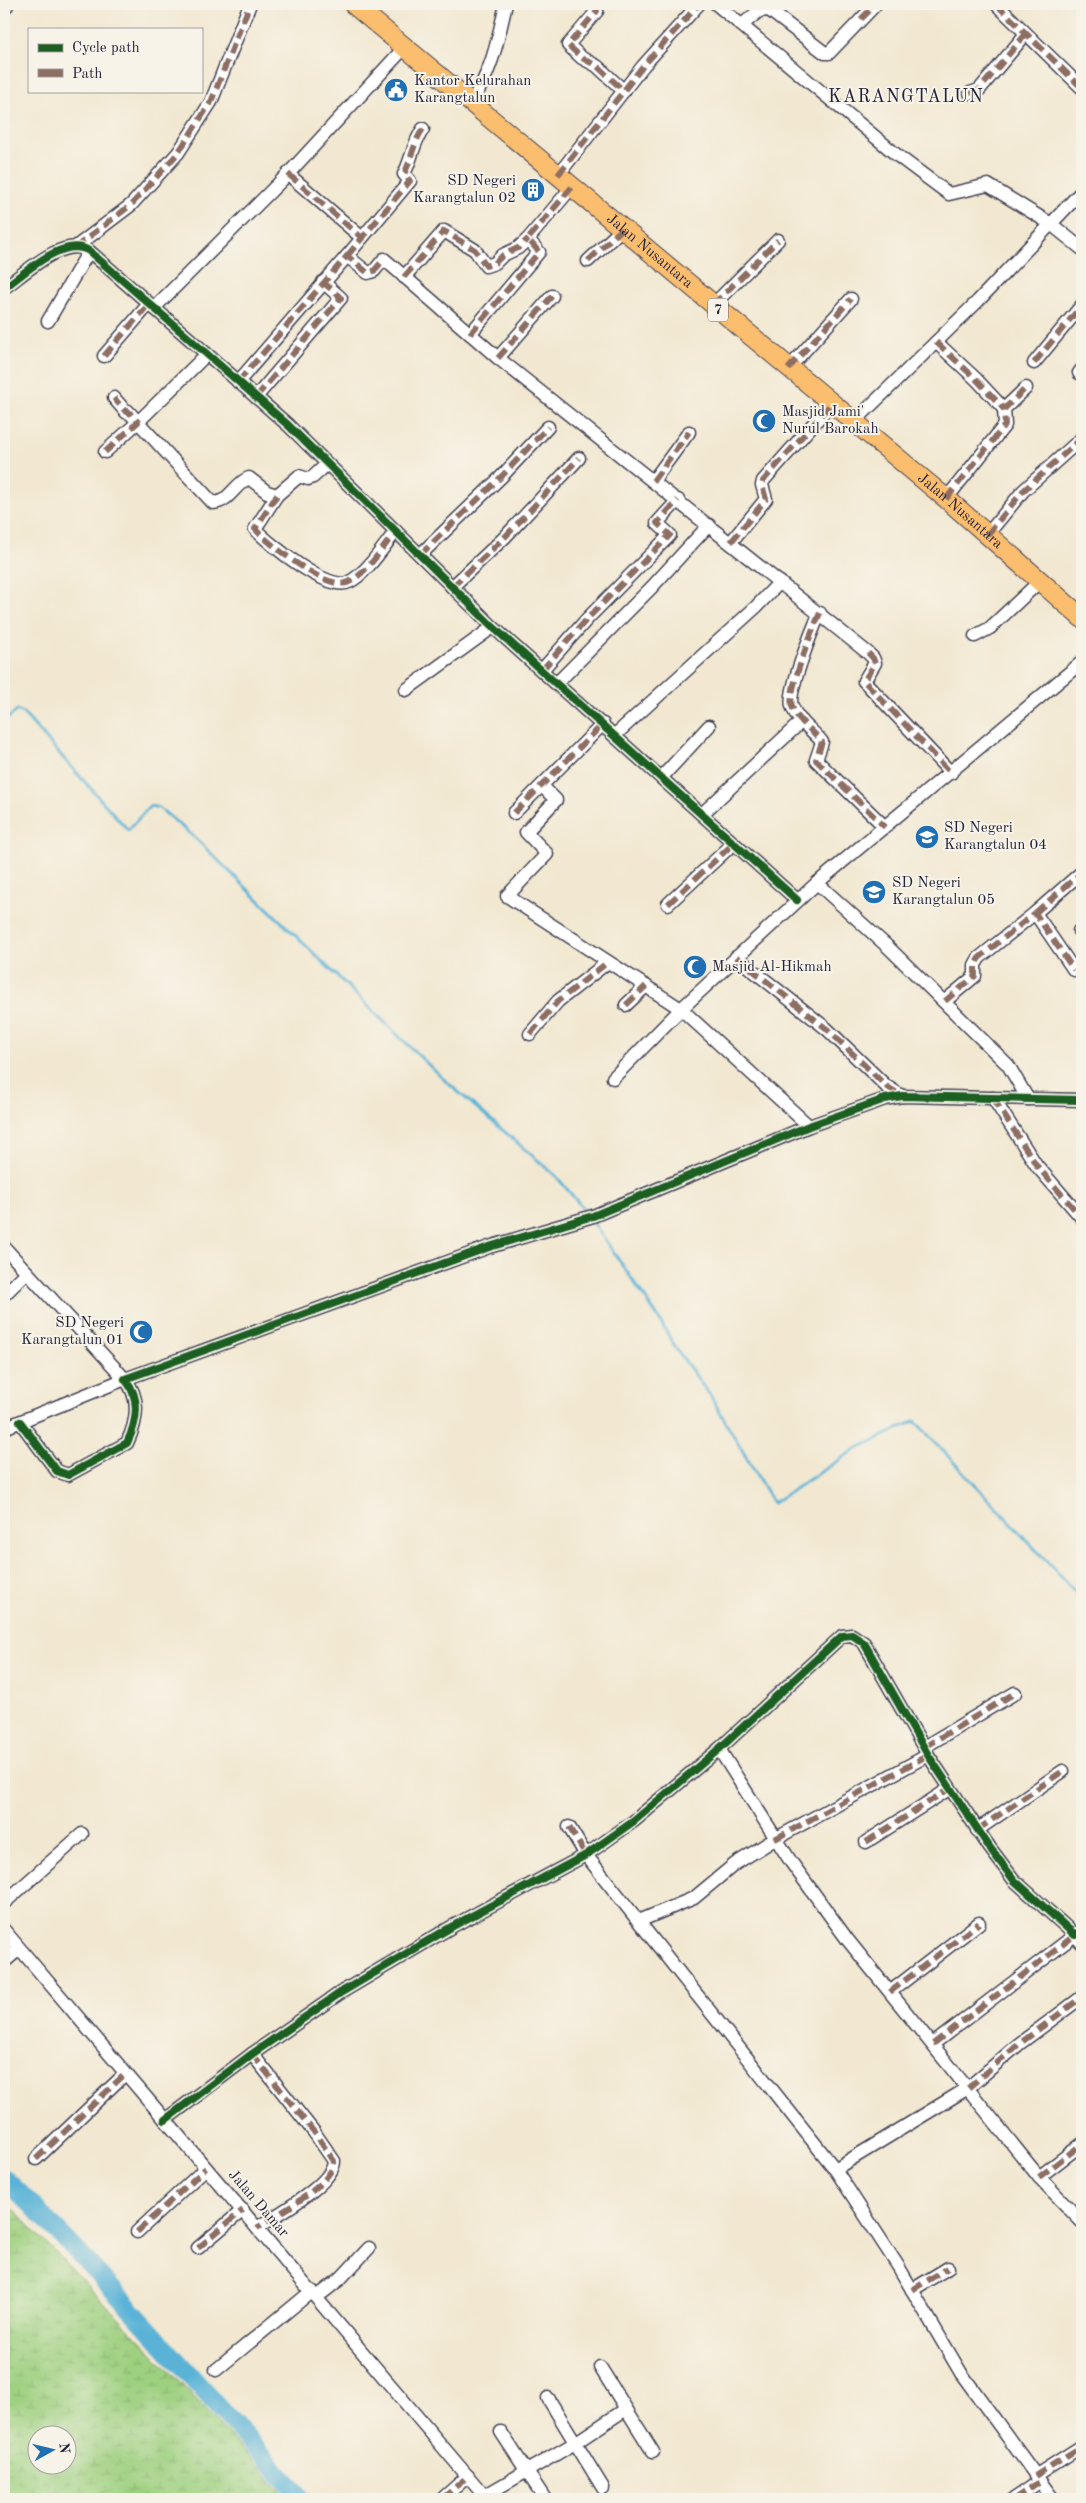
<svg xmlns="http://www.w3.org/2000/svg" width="1086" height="2503" font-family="'Old Standard TT',serif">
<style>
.wetland{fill:url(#wetland-marsh);stroke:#60795d;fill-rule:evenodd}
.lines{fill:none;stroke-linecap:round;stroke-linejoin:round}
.stream{stroke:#5ab3d7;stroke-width:3}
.river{stroke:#5ab3d7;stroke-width:19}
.minor-casing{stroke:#414052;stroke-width:15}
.highway-casing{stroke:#414052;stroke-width:21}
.minor{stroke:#fff;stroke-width:12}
.highway{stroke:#fbbd6e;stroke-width:19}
.quiet{stroke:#8d6e63;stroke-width:6;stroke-dasharray:12 6;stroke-linecap:butt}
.cycleway-casing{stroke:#f7f3e8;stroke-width:11}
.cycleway{stroke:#1b5e20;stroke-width:8}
.labels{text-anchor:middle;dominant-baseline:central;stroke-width:4;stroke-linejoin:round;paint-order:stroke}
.shield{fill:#f7f3e8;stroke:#62616f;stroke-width:1}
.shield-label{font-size:14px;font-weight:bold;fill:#22223b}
.poi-label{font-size:15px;fill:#22223b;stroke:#f7f3e8;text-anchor:start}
.street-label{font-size:15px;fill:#22223b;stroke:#f7f3e8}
.quarter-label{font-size:18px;letter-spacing:1px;fill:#22223b;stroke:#f7f3e8}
</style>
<defs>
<pattern id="wetland-marsh" width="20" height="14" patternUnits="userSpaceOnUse" patternTransform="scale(1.25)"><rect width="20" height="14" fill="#9dd07f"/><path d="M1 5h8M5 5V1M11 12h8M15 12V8" fill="none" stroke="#87b26f"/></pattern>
</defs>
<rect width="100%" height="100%" fill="#f7f3e8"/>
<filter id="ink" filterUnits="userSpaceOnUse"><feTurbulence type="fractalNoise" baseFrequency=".02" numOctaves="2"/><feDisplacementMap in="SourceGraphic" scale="10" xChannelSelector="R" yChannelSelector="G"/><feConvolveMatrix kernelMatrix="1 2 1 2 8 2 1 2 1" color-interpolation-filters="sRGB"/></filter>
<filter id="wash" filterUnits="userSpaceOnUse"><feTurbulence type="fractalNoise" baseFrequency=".0096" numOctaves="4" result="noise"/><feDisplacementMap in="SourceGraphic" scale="20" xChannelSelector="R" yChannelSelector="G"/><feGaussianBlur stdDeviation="1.12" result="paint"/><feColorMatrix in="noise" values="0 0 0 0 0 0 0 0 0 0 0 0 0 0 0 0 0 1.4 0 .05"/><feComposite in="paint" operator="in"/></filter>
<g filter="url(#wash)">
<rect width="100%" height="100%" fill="#f2e8d1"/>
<path class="wetland" d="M4 2199 183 2385 288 2499H4ZM38 2436H68V2466H38Z"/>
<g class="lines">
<g class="stream">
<polyline points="4,722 17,710 23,713 128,830 150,806 159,808 193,836 441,1077 556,1176 587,1213"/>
<polyline points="592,1221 656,1314 677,1350 710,1395 773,1503 856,1449 915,1421 1082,1599"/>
</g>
<path class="river" d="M4 2178C110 2279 202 2393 303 2499"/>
</g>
</g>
<g filter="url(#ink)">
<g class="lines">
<g class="minor-casing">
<g id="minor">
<polyline points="593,4 597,11 568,45 582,58 597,66 624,91"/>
<polyline points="716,4 898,156 949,194 988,185 1051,224 1082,249"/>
<polyline points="996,4 1082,88"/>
<polyline points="4,9 8,4"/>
<polyline points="742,25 759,11 769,10 825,53 829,53 876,4"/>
<polyline points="970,93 979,90 1025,35"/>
<path d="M471 102C492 72 498 39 506 4"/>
<polyline points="288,174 361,237"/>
<polyline points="558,175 643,66 699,4"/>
<polyline points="77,246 131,205 178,153 211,102 250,4"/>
<path d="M347 256 410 181 404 174C412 159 413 143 423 129"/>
<polyline points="588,261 622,229"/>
<polyline points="404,277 444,231 475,250 486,266 495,263 503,255 518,248 528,239"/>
<path d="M4 288C25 273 64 235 89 251L288 425 493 627 797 900"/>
<polyline points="713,305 778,240"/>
<polyline points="154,308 288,174 405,47"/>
<polyline points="48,321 89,251"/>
<polyline points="470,334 539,252 528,239 572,187"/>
<polyline points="936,342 976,379 1004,409"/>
<path d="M207 354 138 422 213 503C229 503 235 483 249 478L267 492 277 495 299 476 308 479 313 477 327 464"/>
<polyline points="104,356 149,304"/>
<polyline points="498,358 552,296"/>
<polyline points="1034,363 1082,305"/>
<polyline points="788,369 851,299"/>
<polyline points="1079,373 1082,369"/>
<polyline points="238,382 347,256 368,273 374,271 384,259 498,358 868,653 873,658 875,663 864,681 951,773"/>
<polyline points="256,397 341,298 323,282"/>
<polyline points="853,423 978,301 1082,191"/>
<polyline points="105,452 138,422 128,411 126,412 114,398"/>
<polyline points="653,481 689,432"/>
<path d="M277 495 255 529C269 544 329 593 349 582 366 574 384 546 396 531"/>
<polyline points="946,499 1005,425 1004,409 1026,388"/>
<polyline points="987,535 1023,491 1082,438"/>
<polyline points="731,542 766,499 762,485 763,481 831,404"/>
<polyline points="420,555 502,476 548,427"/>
<polyline points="452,587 504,538 579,458"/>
<path d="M820 613C813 628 787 693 792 706 797 721 813 730 822 742L816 760 885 827"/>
<polyline points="975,636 990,628 1040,581"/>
<polyline points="542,670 588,618 670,535 657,523 678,500"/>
<polyline points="557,683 651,588 709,525"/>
<polyline points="406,690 493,627"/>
<polyline points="615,735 756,607 780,582"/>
<polyline points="662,777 709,726"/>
<polyline points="542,786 556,800 526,832 547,854 507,896 681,1009 613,1078"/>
<polyline points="514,813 603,724"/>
<polyline points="702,814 802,721"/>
<polyline points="817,883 888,947 1008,1065 1028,1099"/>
<polyline points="668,904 734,843"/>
<polyline points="1035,913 1082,872"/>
<polyline points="1079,931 1082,928"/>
<polyline points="736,957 827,1029 886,1086 902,1096"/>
<polyline points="945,1001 975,976 975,965 979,958 1035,913 1074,970"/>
<polyline points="626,1005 646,986"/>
<polyline points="530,1034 558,1001 608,962"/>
<polyline points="993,1098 1037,1166 1082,1218"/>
<polyline points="809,1126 681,1009 817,883 1082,662"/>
<polyline points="4,1247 125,1379 4,1428"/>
<polyline points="4,1295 27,1272"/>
<path d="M20 1422 57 1471 68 1475 127 1443C137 1422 141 1398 125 1379L489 1247 593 1216 809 1126 885 1099 902 1096 1082 1100"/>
<polyline points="924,1747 1015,1693"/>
<polyline points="719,1749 791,1862 847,1939 1039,2177 1082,2222"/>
<polyline points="569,1827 586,1855 835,2169 898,2266 961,2373 1053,2499"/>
<polyline points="977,1830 1063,1771"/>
<polyline points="866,1842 949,1789"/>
<polyline points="4,1903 82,1834"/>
<polyline points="639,1921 694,1898 735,1864 775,1839 928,1755"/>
<polyline points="4,1930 487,2499"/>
<polyline points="4,1962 19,1949"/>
<polyline points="890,1992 979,1923"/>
<polyline points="933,2044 1075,1935 1082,1943"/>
<path d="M252 2054 314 2132 334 2161C334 2184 276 2215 257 2228"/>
<polyline points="165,2120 252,2054 340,1993 453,1926 586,1855 634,1821 719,1749 842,1636 852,1635 864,1643 928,1755 990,1848 1014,1880 1075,1935 1082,1930"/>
<polyline points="36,2159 125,2074"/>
<polyline points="835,2169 968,2088 1019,2044 1082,1997"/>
<polyline points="1039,2177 1082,2144"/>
<polyline points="137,2232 206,2168"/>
<polyline points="198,2248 243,2210"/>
<polyline points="912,2290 948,2268"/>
<polyline points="317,2297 340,2279 369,2248"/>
<polyline points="600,2367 653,2452"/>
<polyline points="216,2370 312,2291"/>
<polyline points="548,2398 603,2488"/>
<polyline points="501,2432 545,2499"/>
<polyline points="1035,2476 1082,2446"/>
<polyline points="484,2496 575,2443 626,2409"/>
<polyline points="442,2499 468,2476"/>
<polyline points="1014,2499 1039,2482"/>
</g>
</g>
<g class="highway-casing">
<g id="highway">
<path id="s1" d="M353 4 948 500 1082 618"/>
</g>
</g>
<use href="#minor" class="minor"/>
<use href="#highway" class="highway"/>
<g class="quiet">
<polyline points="593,4 597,11 568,45 582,58 597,66 624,91"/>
<polyline points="996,4 1082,88"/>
<polyline points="861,19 876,4"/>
<polyline points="970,93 979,90 1025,35"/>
<polyline points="288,174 361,237"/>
<polyline points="558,175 643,66 699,4"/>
<polyline points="74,246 77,246 131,205 178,153 211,102 250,4"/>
<path d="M347 256 410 181 404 174C412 159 413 143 423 129"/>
<polyline points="588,261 622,229"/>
<polyline points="404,277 444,231 475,250 486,266 495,263 503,255 518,248 528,239"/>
<polyline points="713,305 778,240"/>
<polyline points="470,334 539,252 528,239 572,187"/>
<polyline points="936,342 976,379 1004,409"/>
<polyline points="104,356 149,304"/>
<polyline points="498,358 552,296"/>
<polyline points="1034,363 1082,305"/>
<polyline points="788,369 851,299"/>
<polyline points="1079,373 1082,369"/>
<polyline points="238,382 347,256 368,273 374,271 384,259"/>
<polyline points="256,397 341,298 323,282"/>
<polyline points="105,452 138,422 128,411 126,412 114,398"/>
<polyline points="653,481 689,432"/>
<path d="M277 495 255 529C269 544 329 593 349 582 366 574 384 546 396 531"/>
<polyline points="946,499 1005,425 1004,409 1026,388"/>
<polyline points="987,535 1023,491 1082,438"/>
<polyline points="731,542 766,499 762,485 763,481 831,404"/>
<polyline points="420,555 502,476 548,427"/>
<polyline points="452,587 504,538 579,458"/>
<path d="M820 613C813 628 787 693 792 706 797 721 813 730 822 742L816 760 885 827"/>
<polyline points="868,653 873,658 875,663 864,681 951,773"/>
<polyline points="542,670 588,618 670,535 657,523 678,500"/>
<polyline points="514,813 603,724"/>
<polyline points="668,904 734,843"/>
<polyline points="1035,913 1082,872"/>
<polyline points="1079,931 1082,928"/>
<polyline points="736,957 827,1029 886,1086 902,1096"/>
<polyline points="945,1001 975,976 975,965 979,958 1035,913 1074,970"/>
<polyline points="626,1005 646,986"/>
<polyline points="530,1034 558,1001 608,962"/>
<polyline points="993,1098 1037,1166 1082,1218"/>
<polyline points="924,1747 1015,1693"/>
<polyline points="569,1827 586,1855"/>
<polyline points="977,1830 1063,1771"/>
<polyline points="775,1839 928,1755"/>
<polyline points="866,1842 949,1789"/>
<polyline points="890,1992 979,1923"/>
<polyline points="933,2044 1075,1935"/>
<path d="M252 2054 314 2132 334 2161C334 2184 276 2215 257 2228"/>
<polyline points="968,2088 1019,2044 1082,1997"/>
<polyline points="36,2159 125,2074"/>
<polyline points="1039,2177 1082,2144"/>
<polyline points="137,2232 206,2168"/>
<polyline points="198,2248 243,2210"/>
<polyline points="912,2290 948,2268"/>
<polyline points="1035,2476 1082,2446"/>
<polyline points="442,2499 468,2476"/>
<polyline points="1014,2499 1039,2482"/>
</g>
<g class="cycleway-casing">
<g id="cycleway">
<path d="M4 288C25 273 64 235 89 251L288 425 493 627 797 900"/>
<path d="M20 1422 57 1471 68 1475 127 1443C137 1422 141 1398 125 1379L489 1247 593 1216 809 1126 885 1099 902 1096 1082 1100"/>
<polyline points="165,2120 252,2054 340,1993 453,1926 586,1855 634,1821 719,1749 842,1636 852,1635 864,1643 928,1755 990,1848 1014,1880 1075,1935 1082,1930"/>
</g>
</g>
<use href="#cycleway" class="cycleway"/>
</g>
</g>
<defs>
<g id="civic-disc" transform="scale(1.25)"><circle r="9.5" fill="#1f6fb2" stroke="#f7f3e8"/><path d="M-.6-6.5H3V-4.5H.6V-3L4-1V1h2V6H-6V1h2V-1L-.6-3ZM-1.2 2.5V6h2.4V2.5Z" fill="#fff"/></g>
<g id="building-disc" transform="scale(1.25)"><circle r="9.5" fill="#1f6fb2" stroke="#f7f3e8"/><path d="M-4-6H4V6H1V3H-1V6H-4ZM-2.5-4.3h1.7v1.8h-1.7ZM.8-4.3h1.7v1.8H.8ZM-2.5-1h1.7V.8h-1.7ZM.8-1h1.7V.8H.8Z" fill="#fff"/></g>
<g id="mosque-disc" transform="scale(1.25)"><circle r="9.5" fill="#1f6fb2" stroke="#f7f3e8"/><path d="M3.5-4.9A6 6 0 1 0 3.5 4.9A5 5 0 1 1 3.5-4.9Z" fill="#fff"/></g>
<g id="school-disc" transform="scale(1.25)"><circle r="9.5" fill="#1f6fb2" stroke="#f7f3e8"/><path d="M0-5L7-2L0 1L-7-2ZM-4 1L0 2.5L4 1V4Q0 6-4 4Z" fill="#fff"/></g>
</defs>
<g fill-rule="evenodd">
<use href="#civic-disc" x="396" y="90"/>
<use href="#building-disc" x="533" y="190"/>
<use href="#mosque-disc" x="764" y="421"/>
<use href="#school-disc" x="927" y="837"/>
<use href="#school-disc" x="874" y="892"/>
<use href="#mosque-disc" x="695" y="967"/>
<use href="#mosque-disc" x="141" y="1332"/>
</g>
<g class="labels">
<rect class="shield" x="708" y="298.5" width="20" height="23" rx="4"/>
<g class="shield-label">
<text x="718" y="310">7</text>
</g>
<g class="poi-label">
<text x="414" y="81">Kantor Kelurahan<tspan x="414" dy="17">Karangtalun</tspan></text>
<text x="516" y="181" text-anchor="end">SD Negeri<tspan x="516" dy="17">Karangtalun 02</tspan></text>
<text x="782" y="412">Masjid Jami'<tspan x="782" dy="17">Nurul Barokah</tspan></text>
<text x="944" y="828">SD Negeri<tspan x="944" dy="17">Karangtalun 04</tspan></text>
<text x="892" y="883">SD Negeri<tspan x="892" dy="17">Karangtalun 05</tspan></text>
<text x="712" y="967">Masjid Al-Hikmah</text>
<text x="124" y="1323" text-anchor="end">SD Negeri<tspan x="124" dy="17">Karangtalun 01</tspan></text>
</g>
<g class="street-label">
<text stroke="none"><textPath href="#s1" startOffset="386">Jalan Nusantara</textPath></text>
<text stroke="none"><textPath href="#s1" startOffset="791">Jalan Nusantara</textPath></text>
<text transform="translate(258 2204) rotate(49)">Jalan Damar</text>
</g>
<g class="quarter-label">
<text x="906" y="97">KARANGTALUN</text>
</g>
</g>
<rect width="1086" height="2503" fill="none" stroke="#f7f3e8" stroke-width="20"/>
<rect x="28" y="28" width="175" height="65" fill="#f7f3e8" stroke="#a29fa3"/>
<rect x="38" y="44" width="25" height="8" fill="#1b5e20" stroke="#a29fa3"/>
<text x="72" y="52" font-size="15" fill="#22223b">Cycle path</text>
<rect x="38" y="69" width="25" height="8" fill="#8d6e63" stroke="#a29fa3"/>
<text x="72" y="78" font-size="15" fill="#22223b">Path</text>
<g transform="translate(52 2450) rotate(82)"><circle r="24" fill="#f7f3e8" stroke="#a29fa3"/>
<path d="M0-4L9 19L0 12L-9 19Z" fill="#1f6fb2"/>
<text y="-8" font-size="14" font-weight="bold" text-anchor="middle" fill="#22223b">N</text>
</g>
</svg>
